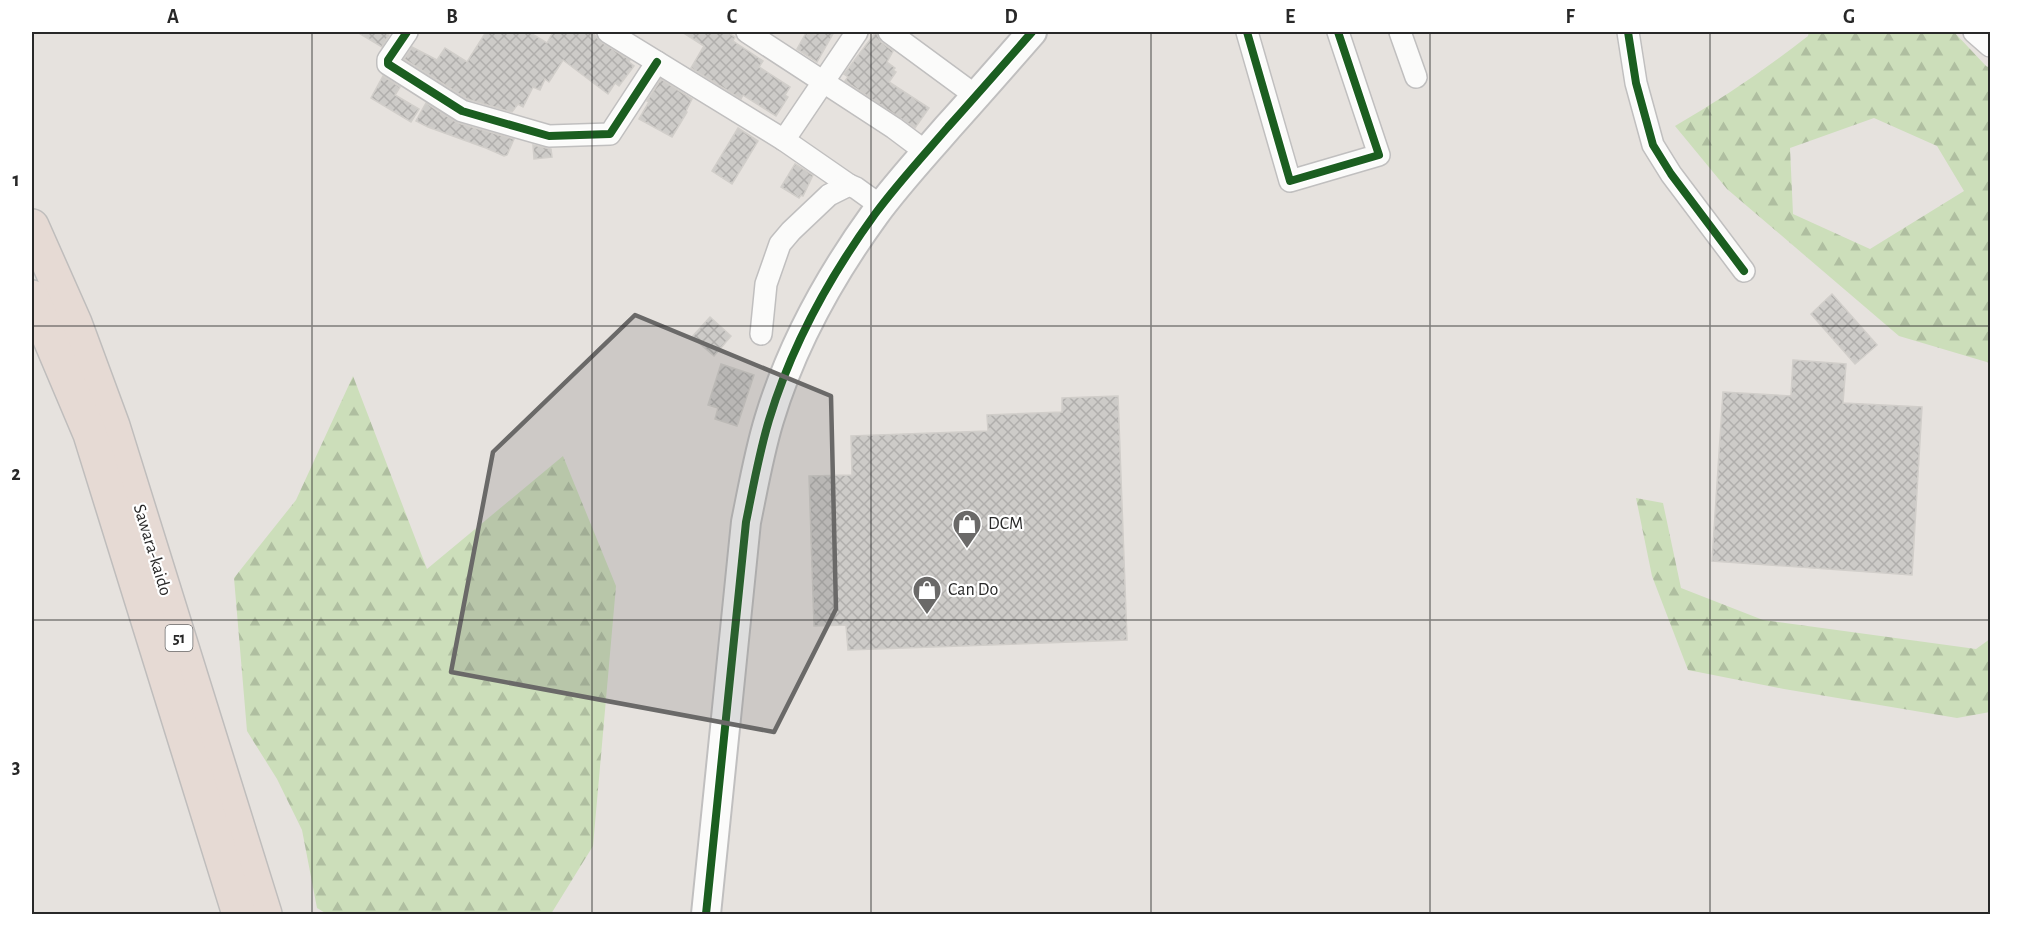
<svg xmlns="http://www.w3.org/2000/svg" width="2022" height="946" font-family="'Alegreya Sans',sans-serif">
<style>
.forest{fill:url(#forest-firs);fill-rule:evenodd}
.building{fill:url(#building-cross-hatch);stroke:#d1ceca;stroke-width:1.5}
.lines{fill:none;stroke-linecap:round;stroke-linejoin:round}
.street-casing{stroke:#c0bfbf;stroke-width:24}
.secondary-casing{stroke:#c0bfbf;stroke-width:32}
.highway-casing{stroke:#bfbdbc;stroke-width:36}
.street{stroke:#fbfbfa;stroke-width:21}
.secondary{stroke:#fbfbfa;stroke-width:28}
.highway{stroke:#e6dad4;stroke-width:33}
.cycleway-casing{stroke:#fff;stroke-width:11}
.cycleway{stroke:#1b5e20;stroke-width:8}
.marked{fill:#6a6968;fill-opacity:0.2;stroke:#6a6968;stroke-width:4.5;stroke-linejoin:round}
.grid{fill:none;stroke:#282828;stroke-width:1.5;stroke-opacity:0.55}
.labels{text-anchor:middle;dominant-baseline:central;stroke-width:4.5;stroke-linejoin:round;paint-order:stroke}
.shield{fill:#fff;stroke:#686868;stroke-width:1.5}
.shield-label{font-size:16px;font-weight:bold;fill:#282828}
.poi-label{font-size:18px;fill:#282828;stroke:#fff;text-anchor:start}
.street-label{font-size:18px;fill:#282828;stroke:#fff}
.neatline{fill:none;stroke:#282828;stroke-width:2}
.grid-label{font-size:20px;text-anchor:middle;font-weight:bold;fill:#282828}
</style>
<defs>
<pattern id="forest-firs" width="22" height="20" patternUnits="userSpaceOnUse" patternTransform="scale(1.5)"><rect width="22" height="20" fill="#ccdeba"/><path d="M5 1l3.5 6h-7zM16 11l3.5 6h-7z" fill="#afbea0"/></pattern>
<pattern id="building-cross-hatch" width="8" height="8" patternUnits="userSpaceOnUse" patternTransform="scale(1.5)"><rect width="8" height="8" fill="#cdcbc8"/><path d="M0 0l8 8M0 8l8-8" fill="none" stroke="#b0aeac"/></pattern>
</defs>
<rect width="100%" height="100%" fill="#e6e2de"/>
<g class="forest">
<path d="M1809 32H1954L1986 66 1990 68V363L1899 336 1727 189 1675 126C1722 99 1766 69 1808 36ZM1874 118 1937 146 1964 191 1870 249 1793 214 1790 148Z"/>
<polygon points="353,376 427,569 563,456 616,586 593,846 551,914 327,914 317,908 302,830 277,779 247,731 234,578 296,500"/>
<polygon points="1636,498 1663,503 1681,588 1763,620 1976,649 1990,639 1990,712 1957,718 1784,689 1688,670 1652,576"/>
</g>
<g class="building">
<polygon points="357,32 384,32 389,35 382,47"/>
<polygon points="486,32 529,32 547,43 553,32 592,32 601,42 630,60 629,62 634,66 619,86 615,83 608,94 563,60 549,82 545,79 540,90 533,87 523,107 518,104 512,112 467,99 404,59 412,47 437,60 445,48 467,62"/>
<polygon points="682,32 727,32 735,37 733,41 763,61 759,67 790,87 785,95 788,97 776,116 743,95 741,99 691,68 704,46"/>
<polygon points="810,32 815,35 817,32 834,32 817,62 797,49 806,33 809,35"/>
<polygon points="876,32 881,42 893,51 887,62 895,68 893,70 896,72 889,82 929,108 915,128 845,81 848,77 844,74"/>
<polygon points="383,76 400,87 395,95 419,109 411,122 371,98"/>
<polygon points="661,79 692,99 686,111 687,112 672,137 639,119 649,102 647,101"/>
<polygon points="426,103 458,123 514,139 507,155 504,156 486,148 428,127 416,121"/>
<polygon points="738,128 758,141 732,184 712,171"/>
<polygon points="533,145 551,149 552,157 534,159"/>
<polygon points="795,164 813,175 803,196 801,195 799,198 781,187"/>
<polygon points="1832,294 1877,345 1855,364 1811,314"/>
<polygon points="710,317 731,336 714,356 692,337"/>
<polygon points="1793,360 1846,364 1843,403 1922,407 1912,575 1712,561 1723,392 1791,396"/>
<polygon points="721,364 754,375 737,426 715,419 718,408 708,405"/>
<polygon points="1118,396 1127,640 848,650 846,625 814,626 809,476 852,475 851,436 988,431 987,415 1062,412 1062,398"/>
</g>
<g class="lines">
<g class="street-casing">
<g id="street">
<polyline points="407,32 388,60 388,64 462,111 549,136 610,134 657,62"/>
<polyline points="608,32 784,140 849,185"/>
<polyline points="747,32 894,128 926,152"/>
<polyline points="889,32 976,96"/>
<polyline points="1247,32 1290,181 1379,155 1338,32"/>
<polyline points="1400,32 1416,77"/>
<polyline points="1628,32 1636,83 1653,145 1671,174 1744,271"/>
<polyline points="1974,32 1990,46"/>
<polyline points="784,140 857,32"/>
<polyline points="761,334 766,284 780,244 791,231 829,195 849,185 856,188 881,206"/>
</g>
</g>
<g class="secondary-casing">
<path id="secondary" d="M706 914 746 522C753 488 759 453 769 420 791 347 830 276 875 214 897 184 923 156 948 127 976 96 1004 64 1032 32"/>
</g>
<g class="highway-casing">
<g id="highway">
<polyline points="32,226 75,323 113,426 265,914"/>
<polyline points="32,297 90,434 239,914"/>
</g>
</g>
<use href="#street" class="street"/>
<use href="#secondary" class="secondary"/>
<use href="#highway" class="highway"/>
<g class="cycleway-casing">
<g id="cycleway">
<polyline points="407,32 388,60 388,64 462,111 549,136 610,134 657,62"/>
<polyline points="1247,32 1290,181 1379,155 1338,32"/>
<polyline points="1628,32 1636,83 1653,145 1671,174 1744,271"/>
<path d="M706 914 746 522C753 488 759 453 769 420 791 347 830 276 875 214 897 184 923 156 948 127 976 96 1004 64 1032 32"/>
</g>
</g>
<use href="#cycleway" class="cycleway"/>
</g>
<path class="marked" d="M635 315 831 396 836 609 774 732 451 672 493 452Z"/>
<path class="grid" d="M312 32V914M592 32V914M871 32V914M1151 32V914M1430 32V914M1710 32V914M32 326H1990M32 620H1990"/>
<defs>
<g id="shop-pin" transform="scale(1.5)"><path d="M0 17L-7.5 6A9.5 9.5 0 1 1 7.5 6Z" fill="#6a6968" stroke="#fff"/><path d="M-5-2.5h2.3a2.7 3.5 0 0 1 5.4 0H5L5.5 6h-11ZM-1.5-2.5h3a1.5 2.3 0 0 0-3 0Z" fill="#fff"/></g>
</defs>
<g fill-rule="evenodd">
<use href="#shop-pin" x="967" y="524"/>
<use href="#shop-pin" x="927" y="590"/>
</g>
<g class="labels">
<rect class="shield" x="165.5" y="625" width="27" height="26" rx="4.5"/>
<g class="shield-label">
<text x="179" y="638">51</text>
</g>
<g class="poi-label">
<text x="988" y="524">DCM</text>
<text x="948" y="590">Can Do</text>
</g>
<g class="street-label">
<text transform="translate(152 550) rotate(73)">Sawara-kaido</text>
</g>
</g>
<rect width="2022" height="946" fill="none" stroke="#ffffff" stroke-width="66"/>
<rect x="33" y="33" width="1956" height="880" class="neatline"/>
<g class="grid-label">
<text x="173" y="23">A</text>
<text x="452" y="23">B</text>
<text x="732" y="23">C</text>
<text x="1011" y="23">D</text>
<text x="1290" y="23">E</text>
<text x="1570" y="23">F</text>
<text x="1849" y="23">G</text>
<text x="16" y="186">1</text>
<text x="16" y="480">2</text>
<text x="16" y="773">3</text>
</g>
</svg>
